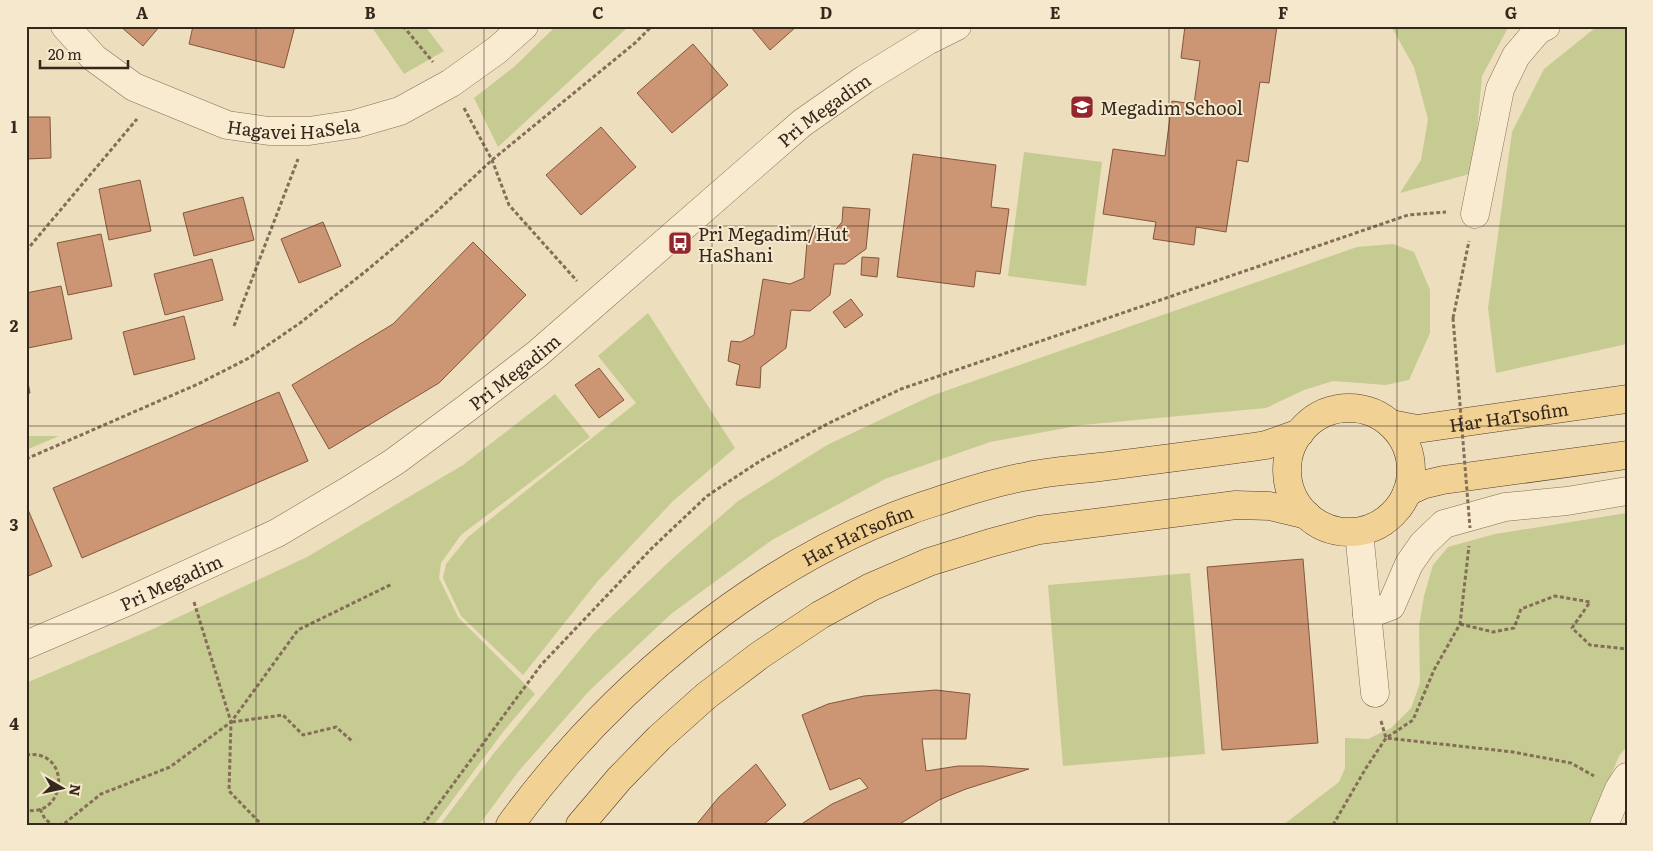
<svg xmlns="http://www.w3.org/2000/svg" width="1653" height="851" font-family="Literata,serif">
<style>
.green{fill:#c6cb92}
.building{fill:#cc9573;stroke:#84573d}
.lines{fill:none;stroke-linecap:round;stroke-linejoin:round}
.minor-casing{stroke:#856e57;stroke-width:29}
.major-casing{stroke:#523c2b;stroke-width:29}
.path{stroke:#856e57;stroke-width:3;stroke-dasharray:4 2.5;stroke-linecap:butt}
.minor{stroke:#f8ebd0;stroke-width:28}
.major{stroke:#f2d294;stroke-width:28}
.path-bridge{stroke:#856e57;stroke-width:3;stroke-dasharray:4 2.5;stroke-linecap:butt}
.grid{fill:none;stroke:#34271b;stroke-width:1;stroke-opacity:0.55}
.labels{text-anchor:middle;dominant-baseline:central;stroke-width:4;stroke-linejoin:round;paint-order:stroke}
.poi-label{font-size:18px;fill:#34271b;stroke:#f5e8cd;text-anchor:start}
.street-label{font-size:18px;fill:#34271b;stroke:#f5e8cd}
.neatline{fill:none;stroke:#34271b;stroke-width:2}
.grid-label{font-size:16px;text-anchor:middle;font-weight:bold;fill:#34271b}
</style>
<rect width="100%" height="100%" fill="#eddebd"/>
<g class="green">
<polygon points="371,26 425,26 444,51 404,74"/>
<polygon points="556,26 629,26 498,147 474,98 515,66"/>
<polygon points="1391,26 1509,26 1482,76 1473,173 1400,193 1421,160 1428,119 1414,67"/>
<polygon points="1627,26 1627,344 1496,373 1488,308 1512,132 1544,69 1595,28"/>
<polygon points="1024,152 1102,162 1086,286 1008,276"/>
<polygon points="1393,244 1414,252 1430,290 1430,333 1409,380 1386,385 1333,381 1304,390 1266,408 1082,425 990,442 885,479 772,540 671,614 589,691 518,772 479,825 440,825 494,753 594,633 673,558 738,501 827,445 931,396 1357,247"/>
<polygon points="648,313 735,448 673,501 597,582 523,675 461,616 443,578 446,564 468,537 636,403 598,356"/>
<polygon points="555,394 590,437 461,535 441,563 439,578 458,617 535,694 503,732 434,825 26,825 26,683 153,629 307,557 463,465"/>
<polygon points="26,436 59,436 26,450"/>
<polygon points="1627,513 1627,746 1619,756 1590,825 1283,825 1339,782 1345,768 1345,738 1368,739 1391,728 1411,708 1420,683 1419,626 1424,596 1433,565 1448,547 1495,534"/>
<polygon points="1190,573 1205,754 1063,766 1048,585"/>
</g>
<g class="building">
<polygon points="120,26 160,26 143,46"/>
<polygon points="193,26 295,26 284,68 189,44"/>
<polygon points="750,26 797,26 770,50"/>
<polygon points="1185,26 1277,26 1269,83 1260,82 1248,162 1237,160 1226,232 1196,227 1194,245 1153,239 1156,222 1103,214 1113,149 1165,156 1172,101 1194,104 1200,61 1181,58"/>
<polygon points="693,44 728,85 672,133 637,93"/>
<polygon points="26,117 50,117 51,158 26,159"/>
<polygon points="601,127 636,167 581,215 546,175"/>
<polygon points="913,154 996,165 991,207 1009,209 1000,274 976,271 974,287 897,277"/>
<polygon points="140,180 151,231 109,240 99,189"/>
<polygon points="243,197 254,240 194,256 183,213"/>
<polygon points="843,207 870,209 866,249 845,264 834,264 830,295 810,311 791,310 786,348 761,367 760,388 736,385 740,365 728,361 731,341 741,342 754,335 763,279 790,284 804,278 808,230 833,233 842,222"/>
<polygon points="323,222 341,266 299,283 281,239"/>
<polygon points="101,234 112,286 68,295 57,243"/>
<polygon points="473,242 526,295 439,383 329,449 292,385 393,324"/>
<polygon points="862,257 879,258 877,277 861,275"/>
<polygon points="212,259 223,300 165,315 154,274"/>
<polygon points="61,286 72,339 28,348 26,338 26,293"/>
<polygon points="851,299 863,315 845,328 833,312"/>
<polygon points="184,316 195,359 134,375 123,332"/>
<polygon points="599,368 624,400 599,418 575,385"/>
<polygon points="26,372 30,393 26,394"/>
<polygon points="279,392 308,461 82,558 53,488"/>
<polygon points="26,505 52,566 26,577"/>
<polygon points="1303,559 1318,743 1222,750 1207,567"/>
<polygon points="936,690 970,694 966,739 922,739 926,771 958,766 983,766 1029,769 966,789 939,800 898,825 800,825 832,804 868,788 860,778 830,790 802,715 828,704 864,696"/>
<polygon points="756,764 786,805 763,825 696,825 719,797"/>
</g>
<g class="lines">
<g class="minor-casing">
<g id="minor">
<path id="s1" d="M65 26 94 58 134 87 227 125 269 131H309L355 124 400 111 451 83 497 50 524 26"/>
<polyline points="1475,214 1500,89 1516,56 1538,30 1546,26"/>
<polyline points="1359,532 1375,693"/>
<polyline points="1367,615 1391,606 1409,564 1423,544 1444,524 1505,507 1567,501 1627,491"/>
<path id="s2" d="M26 645 122 604 277 533 346 492 394 462 467 408 537 354 802 123 865 79 927 41 957 26"/>
<polyline points="1604,825 1619,789 1627,777"/>
</g>
</g>
<g class="major-casing">
<g id="major">
<circle cx="1349" cy="470" r="62"/>
<path id="s3" d="M1391 424 1417 429 1627 399"/>
<polyline points="1407,492 1422,485 1443,480 1627,455"/>
<path id="s4" d="M510 825C607 692 755 566 911 510 924 505 939 501 953 496 978 488 1004 480 1029 476 1052 471 1076 470 1100 467 1155 460 1211 453 1266 445L1300 433"/>
<polyline points="580,825 619,779 659,738 706,696 760,655 820,615 871,587 929,562 990,543 1039,530 1236,505 1270,506 1307,515"/>
</g>
</g>
<g class="path">
<polyline points="403,26 433,62"/>
<polyline points="464,108 492,160 509,205 577,281"/>
<polyline points="26,251 137,119"/>
<polyline points="1453,318 1469,241"/>
<polyline points="234,326 298,159"/>
<polyline points="26,459 198,384 249,358 300,323 366,271 434,214 492,160 635,43 652,26"/>
<polyline points="194,602 231,722 229,791 262,825"/>
<polyline points="1460,624 1493,632 1514,628 1521,609 1555,596 1590,602 1572,628 1590,645 1627,649"/>
<polyline points="1381,721 1386,738 1513,752 1571,763 1594,776"/>
<polyline points="232,722 283,715 303,735 336,727 352,741"/>
<path d="M26 755C72 748 67 818 26 810"/>
<polyline points="40,809 45,819 53,825"/>
<polyline points="58,825 65,823 101,794 170,767 231,722 298,630 392,584"/>
<polyline points="423,825 541,665 652,548 707,496 760,461 829,423 901,389 1408,215 1446,212"/>
<polyline points="1333,825 1366,768 1386,738 1413,720 1434,670 1460,624 1469,546"/>
</g>
<use href="#minor" class="minor"/>
<use href="#major" class="major"/>
<polyline class="path-bridge" points="1453,318 1470,528"/>
</g>
<path class="grid" d="M256 26V825M484 26V825M712 26V825M941 26V825M1169 26V825M1397 26V825M26 226H1627M26 426H1627M26 624H1627"/>
<defs>
<g id="school-square" transform="scale(1.25)"><rect x="-9" y="-9" width="18" height="18" rx="4" fill="#94272b" stroke="#f5e8cd"/><path d="M0-5L7-2L0 1L-7-2ZM-4 1L0 2.5L4 1V4Q0 6-4 4Z" fill="#fff"/></g>
<g id="bus-square" transform="scale(1.25)"><rect x="-9" y="-9" width="18" height="18" rx="4" fill="#94272b" stroke="#f5e8cd"/><path d="M-5-6H5V4H4V6H2V4H-2V6H-4V4H-5ZM-3.5-4V0h7V-4ZM-3.5 1.2v1.5H-2V1.2ZM2 1.2v1.5H3.5V1.2Z" fill="#fff"/></g>
</defs>
<g fill-rule="evenodd">
<use href="#school-square" x="1082" y="107"/>
<use href="#bus-square" x="680" y="243"/>
</g>
<g class="labels">
<g class="poi-label">
<text x="1100" y="107">Megadim School</text>
<text x="698" y="233">Pri Megadim/Hut<tspan x="698" dy="21">HaShani</tspan></text>
</g>
<g class="street-label">
<text stroke="none"><textPath href="#s2" startOffset="968">Pri Megadim</textPath></text>
<text stroke="none"><textPath href="#s1" startOffset="260">Hagavei HaSela</textPath></text>
<text stroke="none"><textPath href="#s2" startOffset="562">Pri Megadim</textPath></text>
<text stroke="none"><textPath href="#s3" startOffset="119">Har HaTsofim</textPath></text>
<text stroke="none"><textPath href="#s4" startOffset="458">Har HaTsofim</textPath></text>
<text stroke="none"><textPath href="#s2" startOffset="158">Pri Megadim</textPath></text>
</g>
</g>
<rect width="1653" height="851" fill="none" stroke="#f5e8cd" stroke-width="55"/>
<g transform="translate(62 788) rotate(99)" stroke="#f5e8cd" stroke-width="4" paint-order="stroke">
<path d="M0-4L9 19L0 12L-9 19Z" fill="#34271b"/>
<text y="-8" font-size="14" font-weight="bold" text-anchor="middle" fill="#34271b">N</text>
</g>
<path d="M40 60v8h88v-8" fill="none" stroke="#34271b" stroke-width="2.5"/>
<text x="48" y="60" font-size="15" fill="#34271b" stroke="#f5e8cd" stroke-width="4" paint-order="stroke">20 m</text>
<rect x="28" y="28" width="1598" height="796" class="neatline"/>
<g class="grid-label">
<text x="142" y="19">A</text>
<text x="370" y="19">B</text>
<text x="598" y="19">C</text>
<text x="826" y="19">D</text>
<text x="1055" y="19">E</text>
<text x="1283" y="19">F</text>
<text x="1511" y="19">G</text>
<text x="14" y="133">1</text>
<text x="14" y="332">2</text>
<text x="14" y="531">3</text>
<text x="14" y="730">4</text>
</g>
</svg>
